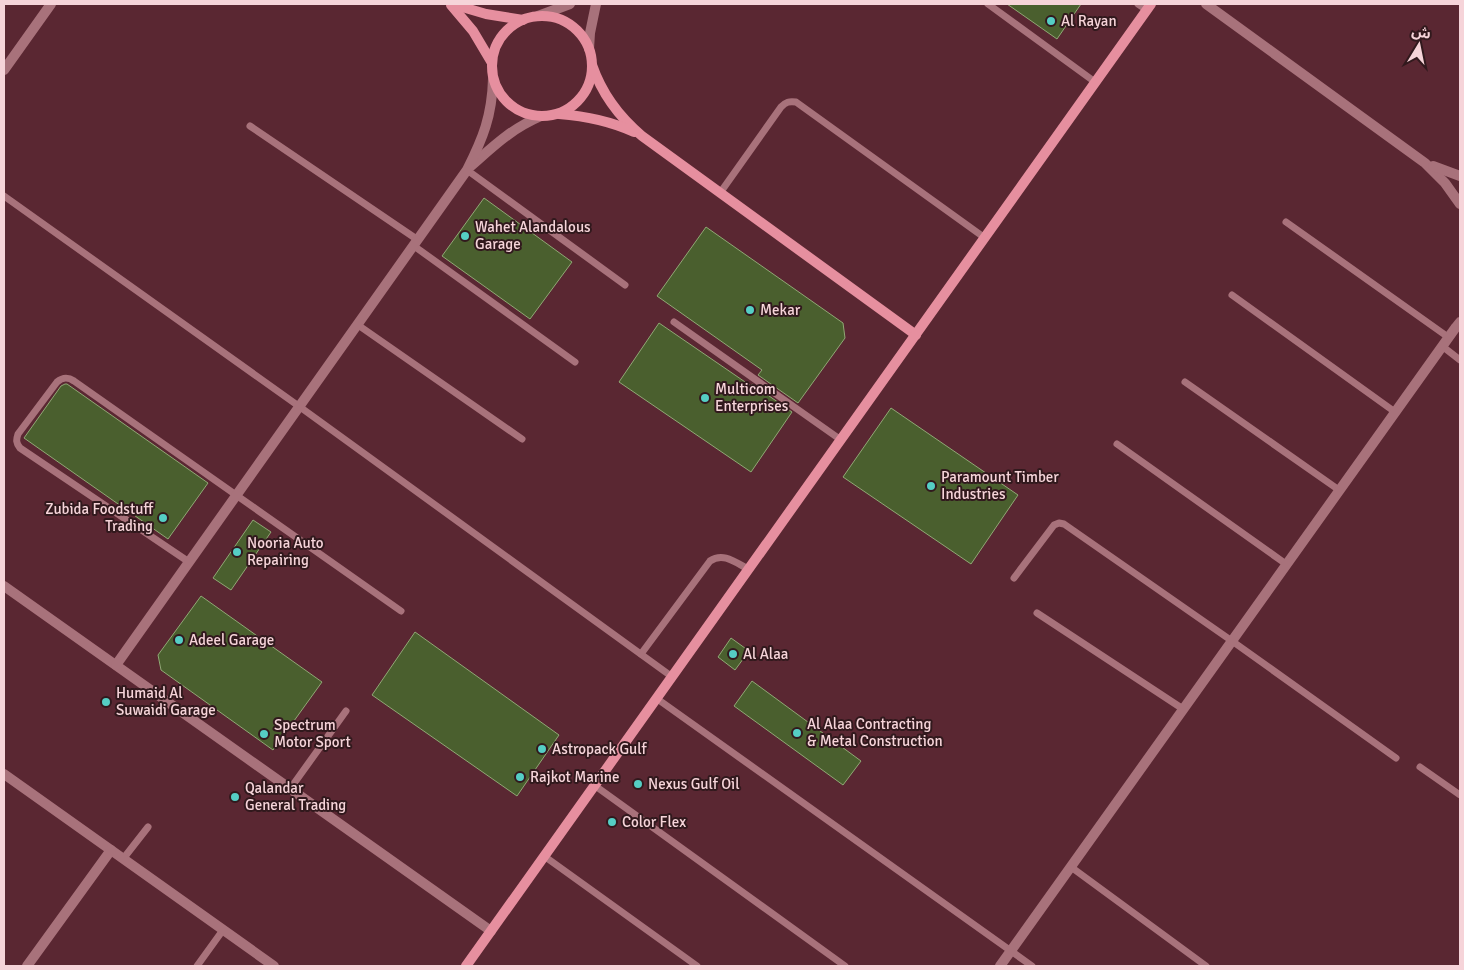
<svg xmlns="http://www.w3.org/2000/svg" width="1464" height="970" font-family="Signika,'Noto Sans Arabic',sans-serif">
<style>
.building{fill:#4a5f2e;stroke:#90a875}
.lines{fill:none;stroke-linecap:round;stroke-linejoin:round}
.lane{stroke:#a8727b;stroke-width:7}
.street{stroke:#a8727b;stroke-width:10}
.secondary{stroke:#e68f9f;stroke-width:10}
.poi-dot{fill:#55cec4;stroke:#31191d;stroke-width:2}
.labels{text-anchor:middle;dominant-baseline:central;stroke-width:4;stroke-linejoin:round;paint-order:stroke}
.poi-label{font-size:15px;fill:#f6d4d9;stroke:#31191d;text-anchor:start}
</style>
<rect width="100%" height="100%" fill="#5a2732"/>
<g class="building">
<polygon points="1007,4 1081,4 1057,39"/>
<polygon points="484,198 572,262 530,319 442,256"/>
<polygon points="706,227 843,323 845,338 798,403 758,375 762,370 657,296"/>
<polygon points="659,323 751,386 752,384 792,412 751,472 619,382"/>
<polygon points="65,384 67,384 208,483 168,539 24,438 61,386"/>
<polygon points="891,408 1018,495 971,564 843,477"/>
<polygon points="253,520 271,532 231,590 213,578"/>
<polygon points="201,596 322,682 273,750 161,670 158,655"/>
<polygon points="415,632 559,735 517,796 372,695"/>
<polygon points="731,638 749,651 735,670 718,657"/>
<polygon points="752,681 861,761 843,785 734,706"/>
</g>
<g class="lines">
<g class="lane">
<polyline points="988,4 1095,82"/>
<polyline points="1138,4 1147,10"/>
<polyline points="250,126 418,240"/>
<polyline points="467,170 625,285"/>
<path d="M720 193 781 107C786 102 789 101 796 102L985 238"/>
<polyline points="4,196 300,407 671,676"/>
<polyline points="1286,222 1448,337"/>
<polyline points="414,246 575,362"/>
<polyline points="1232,295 1395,412"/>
<polyline points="674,322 841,440"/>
<polyline points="358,325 522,439"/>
<polyline points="1442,346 1460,360"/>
<polyline points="1185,382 1339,490"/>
<polyline points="1117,444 1286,564"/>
<path d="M189 562 20 448C16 443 16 440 18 434L57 382C63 377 68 377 74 381L401 611"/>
<polyline points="1014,578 1054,525 1059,523 1064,524 1232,641 1396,758"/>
<polyline points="1037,613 1183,709"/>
<path d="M641 654 710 561C723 552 735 562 748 569"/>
<polyline points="656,698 1032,966"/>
<polyline points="1420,767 1460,795"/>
<polyline points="594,785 845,966"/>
<polyline points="290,789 346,711"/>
<polyline points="544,856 697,966"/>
<polyline points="123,859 148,827"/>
<polyline points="1071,867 1206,966"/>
<polyline points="197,966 223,930"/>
</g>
<g class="street">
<polyline points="1206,4 1425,163 1445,183 1460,204"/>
<polyline points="538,16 570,4"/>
<polyline points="589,49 590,33 596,4"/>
<polyline points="4,70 51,4"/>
<path d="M471 166C495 145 511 129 541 116"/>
<polyline points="1433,166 1460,176"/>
<polyline points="4,586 491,931"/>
<path d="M116 665 467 170C483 138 492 116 493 79"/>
<polyline points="4,774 274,966"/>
<polyline points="27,966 111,850"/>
<polyline points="1000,966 1456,327 1460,322"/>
</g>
<g class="secondary">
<polyline points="452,4 486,14 523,20"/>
<polyline points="451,5 473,31 492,63"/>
<circle cx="542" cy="66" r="50"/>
<path d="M592 65C602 94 618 116 642 136L916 335"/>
<path d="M559 114C585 116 610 121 634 132"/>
<polyline points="466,966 1151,4"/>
</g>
</g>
<g class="poi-dot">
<circle cx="1051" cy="21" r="5"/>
<circle cx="465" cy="236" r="5"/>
<circle cx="750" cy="310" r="5"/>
<circle cx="705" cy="398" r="5"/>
<circle cx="931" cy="486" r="5"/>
<circle cx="163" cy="518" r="5"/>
<circle cx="237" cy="552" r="5"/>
<circle cx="179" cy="640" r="5"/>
<circle cx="733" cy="654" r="5"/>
<circle cx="106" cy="702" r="5"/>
<circle cx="797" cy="733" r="5"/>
<circle cx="264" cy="734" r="5"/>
<circle cx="542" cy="749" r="5"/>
<circle cx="520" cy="777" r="5"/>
<circle cx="638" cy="784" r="5"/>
<circle cx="235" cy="797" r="5"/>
<circle cx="612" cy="822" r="5"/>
</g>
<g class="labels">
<g class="poi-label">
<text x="1061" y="21">Al Rayan</text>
<text x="475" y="227">Wahet Alandalous<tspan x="475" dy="17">Garage</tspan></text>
<text x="760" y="310">Mekar</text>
<text x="715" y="389">Multicom<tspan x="715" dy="17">Enterprises</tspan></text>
<text x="941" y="477">Paramount Timber<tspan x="941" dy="17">Industries</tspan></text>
<text x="153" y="509" text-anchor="end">Zubida Foodstuff<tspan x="153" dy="17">Trading</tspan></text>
<text x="247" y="543">Nooria Auto<tspan x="247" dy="17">Repairing</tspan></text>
<text x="189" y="640">Adeel Garage</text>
<text x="743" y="654">Al Alaa</text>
<text x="116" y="693">Humaid Al<tspan x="116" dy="17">Suwaidi Garage</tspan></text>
<text x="807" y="724">Al Alaa Contracting<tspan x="807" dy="17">&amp; Metal Construction</tspan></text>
<text x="274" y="725">Spectrum<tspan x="274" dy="17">Motor Sport</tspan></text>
<text x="552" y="749">Astropack Gulf</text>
<text x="530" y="777">Rajkot Marine</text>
<text x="648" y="784">Nexus Gulf Oil</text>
<text x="245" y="788">Qalandar<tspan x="245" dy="17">General Trading</tspan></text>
<text x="622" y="822">Color Flex</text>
</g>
</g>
<rect width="1464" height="970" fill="none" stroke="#f6d4d9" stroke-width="10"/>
<g transform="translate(1419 45) rotate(10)" stroke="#31191d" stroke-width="4" paint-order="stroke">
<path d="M0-4L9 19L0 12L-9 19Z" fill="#f6d4d9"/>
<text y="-8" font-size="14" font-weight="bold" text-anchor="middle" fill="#f6d4d9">ش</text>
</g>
</svg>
